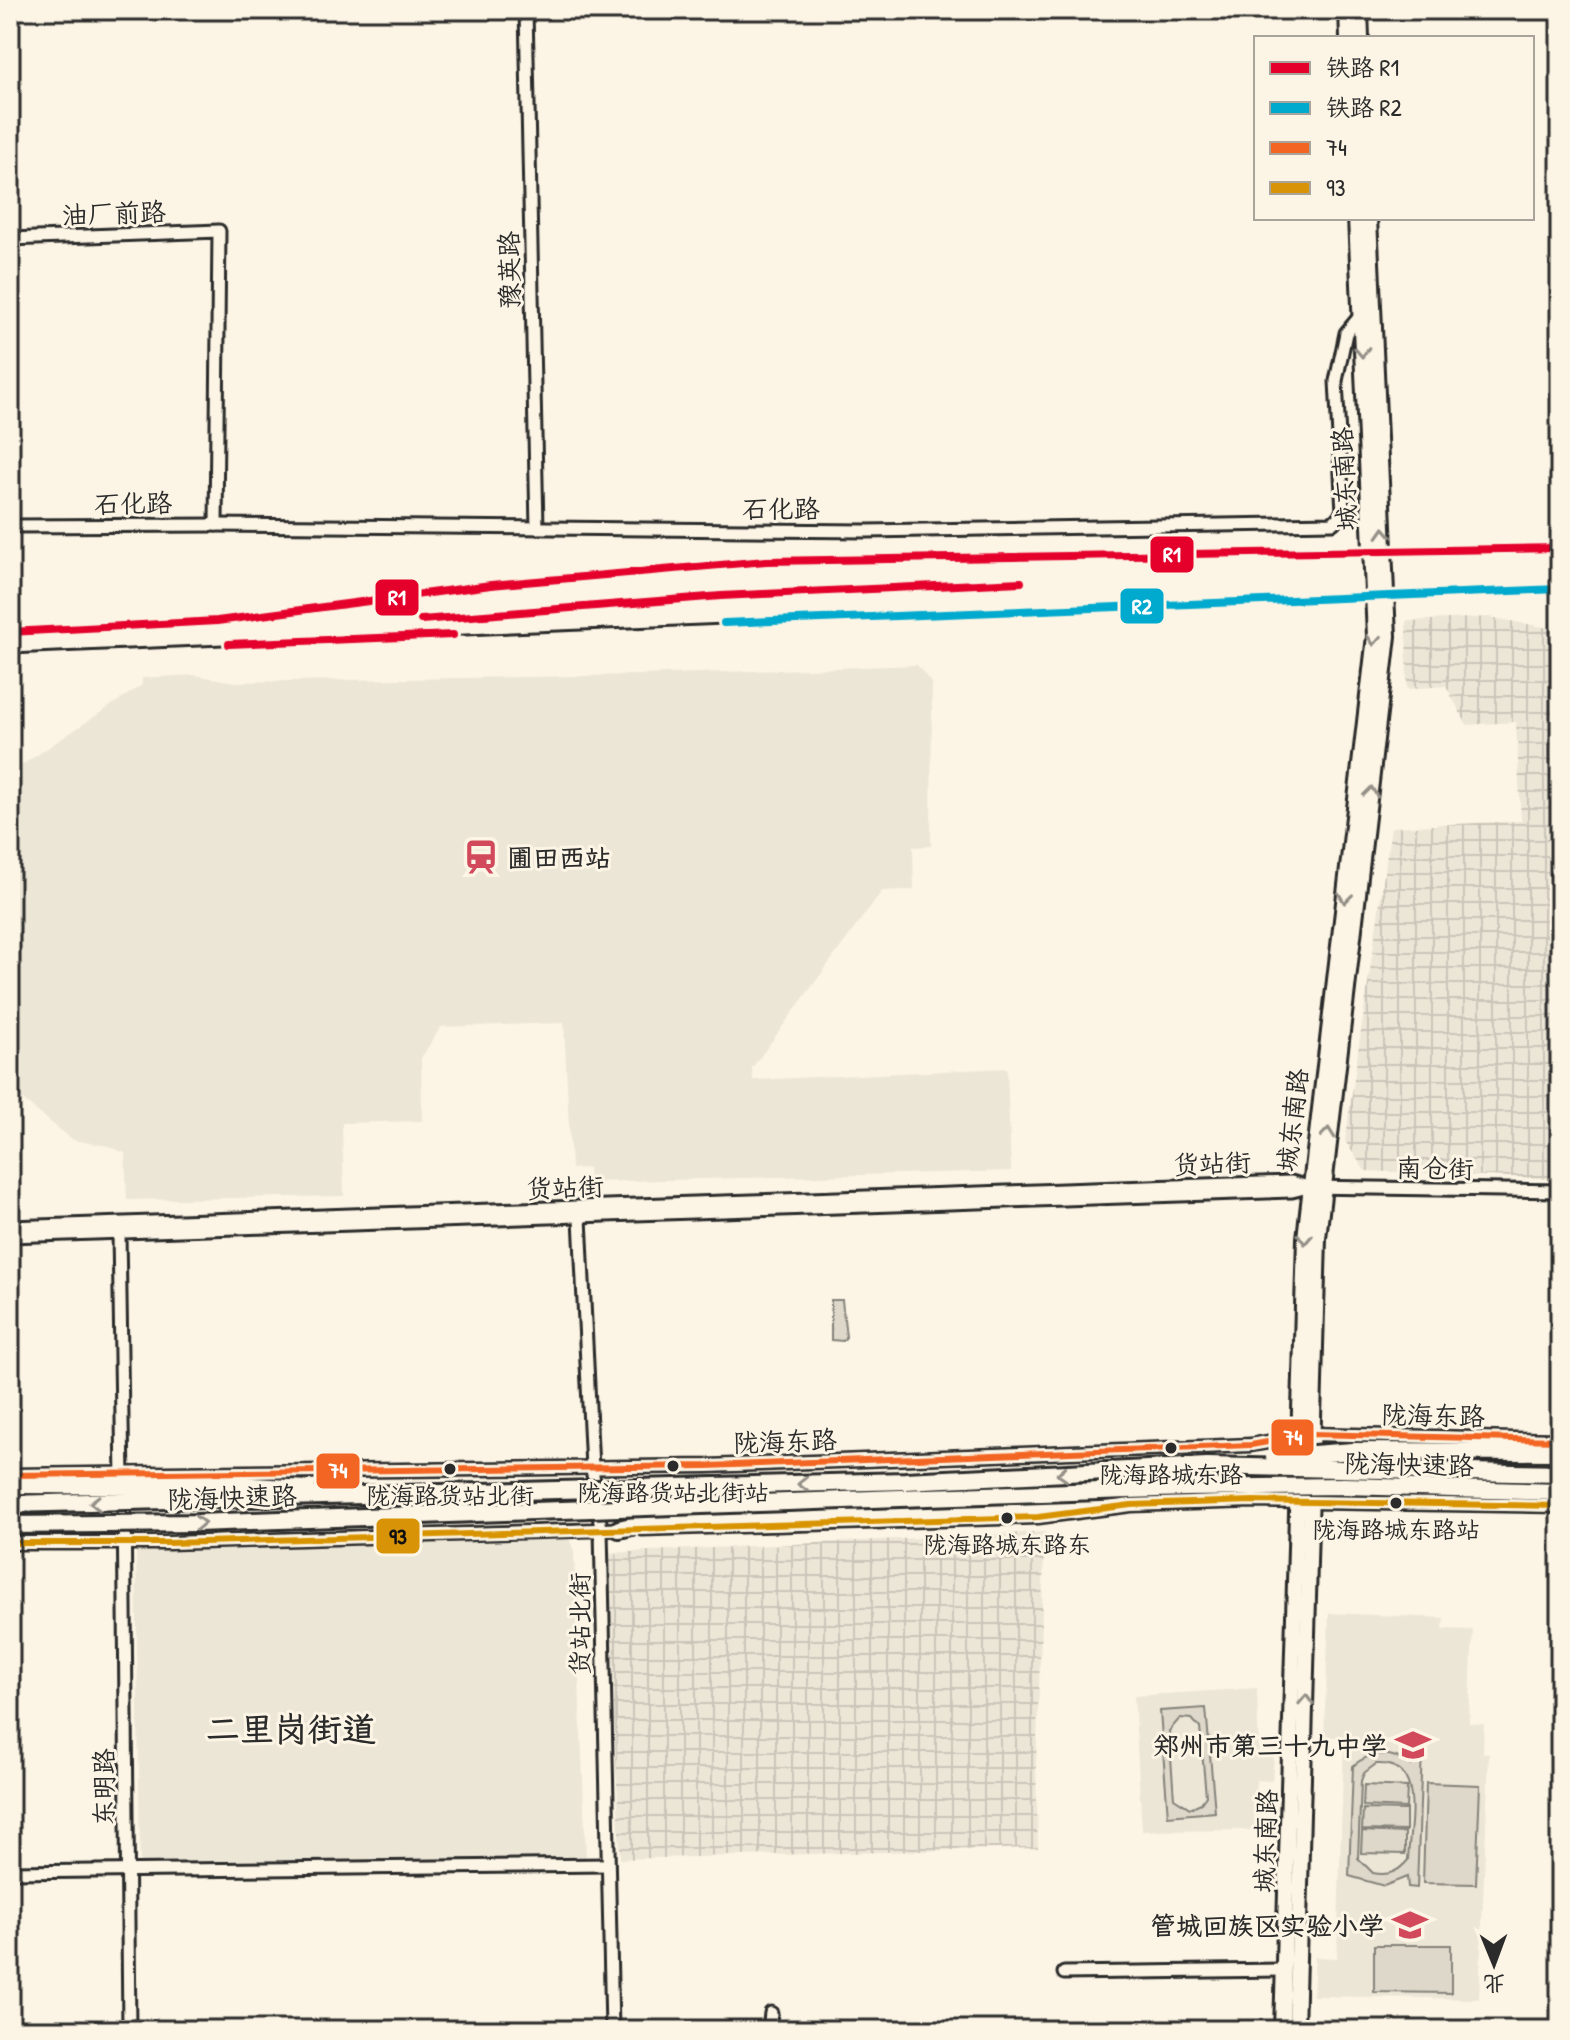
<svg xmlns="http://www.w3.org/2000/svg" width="1570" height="2040" font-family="'Patrick Hand','LXGW WenKai TC',sans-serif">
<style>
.built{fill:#ece6d7}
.industrial{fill:url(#industrial-grid)}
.grass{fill:url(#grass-tufts);stroke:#84827a;stroke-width:2}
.park{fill:#ded8ca;stroke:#84827a;stroke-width:2;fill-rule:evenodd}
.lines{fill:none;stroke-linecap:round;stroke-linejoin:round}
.minor-casing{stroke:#2b2b2b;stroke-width:17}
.major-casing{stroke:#2b2b2b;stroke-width:20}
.highway-casing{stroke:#2b2b2b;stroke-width:22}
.minor{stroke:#fcf5e5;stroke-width:11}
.major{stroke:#fcf5e5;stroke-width:14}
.highway{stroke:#fcf5e5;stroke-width:16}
.rail{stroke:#2b2b2b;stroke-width:3}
.highway-bridge-casing{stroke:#2b2b2b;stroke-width:22;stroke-linecap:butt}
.highway-bridge{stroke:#fcf5e5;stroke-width:16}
.bus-1-casing{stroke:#fcf5e5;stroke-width:12}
.bus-2-casing{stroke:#fcf5e5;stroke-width:12}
.bus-1{stroke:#f26522;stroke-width:6}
.bus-2{stroke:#d89406;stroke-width:6}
.rail-1-casing{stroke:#fcf5e5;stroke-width:14}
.rail-2-casing{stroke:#fcf5e5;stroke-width:14}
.rail-1{stroke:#e4002b;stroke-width:8}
.rail-2{stroke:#00a9ce;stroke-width:8}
.oneway{stroke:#949088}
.bus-dot{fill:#2b2b2b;stroke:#fcf5e5;stroke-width:3}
.labels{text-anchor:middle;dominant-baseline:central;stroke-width:6;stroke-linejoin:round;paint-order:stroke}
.bus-label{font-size:24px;fill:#2b2b2b;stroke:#fcf5e5}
.street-label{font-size:26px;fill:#2b2b2b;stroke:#fcf5e5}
.poi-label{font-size:26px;font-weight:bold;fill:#2b2b2b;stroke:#fcf5e5;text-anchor:end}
.district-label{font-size:34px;font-weight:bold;fill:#2b2b2b;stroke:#fcf5e5}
.line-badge{stroke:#fcf5e5;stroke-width:3}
.badge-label{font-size:22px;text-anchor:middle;font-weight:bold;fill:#fff}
.pale-badge-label{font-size:22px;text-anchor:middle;font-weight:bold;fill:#111}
</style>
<defs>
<pattern id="industrial-grid" width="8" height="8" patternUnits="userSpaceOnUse" patternTransform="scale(2)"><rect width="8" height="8" fill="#ece6d7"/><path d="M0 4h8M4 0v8" fill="none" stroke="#cbc5b9"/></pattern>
<pattern id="grass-tufts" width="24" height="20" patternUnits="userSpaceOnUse" patternTransform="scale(2)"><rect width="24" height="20" fill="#ded8ca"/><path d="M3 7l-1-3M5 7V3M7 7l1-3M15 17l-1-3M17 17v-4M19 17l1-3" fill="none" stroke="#bfbaae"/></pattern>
</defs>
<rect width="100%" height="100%" fill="#fcf5e5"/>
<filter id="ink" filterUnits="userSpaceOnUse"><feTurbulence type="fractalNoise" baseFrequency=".0125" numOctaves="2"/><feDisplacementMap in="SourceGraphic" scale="16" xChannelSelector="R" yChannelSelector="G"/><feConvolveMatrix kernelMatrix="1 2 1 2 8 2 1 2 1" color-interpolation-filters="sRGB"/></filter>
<g filter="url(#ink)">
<g class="built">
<polygon points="917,665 932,684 931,846 913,847 914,890 882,891 752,1068 753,1080 1007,1068 1011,1171 589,1182 588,1168 571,1169 564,1023 441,1027 421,1058 422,1121 342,1123 344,1196 127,1200 125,1153 108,1146 73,1140 10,1090 10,773 142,685 142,678 194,675 235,682 639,675"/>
<polygon points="560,1532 568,1536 574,1551 586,1857 140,1865 136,1549"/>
<polygon points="1329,1613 1444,1618 1443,1629 1473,1630 1469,1723 1484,1724 1483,1753 1489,1754 1479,1999 1313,1996 1315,1957 1337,1958 1344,1738 1324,1736"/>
<polygon points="1257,1688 1259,1754 1274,1755 1272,1781 1256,1780 1254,1830 1142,1831 1134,1696"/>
</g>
<g class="industrial">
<polygon points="1489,617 1560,630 1560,1179 1365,1171 1345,1141 1391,827 1521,821 1516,722 1467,725 1446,686 1407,689 1406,621"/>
<polygon points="1045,1532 1036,1765 1038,1848 620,1859 608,1553"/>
</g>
<polygon class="grass" points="831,1300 842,1300 846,1337 843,1341 831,1340"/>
<g class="park">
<path d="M1206 1708 1215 1812 1168 1816 1160 1711ZM1180 1718 1192 1719 1200 1728 1206 1796 1201 1803 1190 1808 1174 1798 1169 1731Z"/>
<path d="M1412 1748H1422L1417 1888 1408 1887 1407 1877 1384 1886 1349 1876 1353 1766C1371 1750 1392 1751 1411 1765ZM1376 1764C1426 1761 1409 1826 1408 1860 1398 1872 1389 1876 1373 1873L1358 1858 1361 1781 1364 1773Z"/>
<polygon points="1426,1783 1480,1785 1476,1884 1423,1883"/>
<polygon points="1364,1785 1407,1787 1406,1808 1363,1806"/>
<polygon points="1363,1809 1406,1810 1406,1831 1362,1830"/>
<polygon points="1362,1831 1405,1833 1405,1854 1361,1853"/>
<polygon points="1374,1945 1451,1945 1451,1993 1374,1992"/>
</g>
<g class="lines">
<g class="minor-casing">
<g id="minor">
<polyline points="526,10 537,528"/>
<polyline points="10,239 219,231 216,525"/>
<polyline points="10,526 216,525 867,531 1333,523 1343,512 1336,381 1346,333 1361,315"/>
<polyline points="580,1218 592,1468 601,1529 612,2030"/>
<polyline points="10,1227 1291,1182 1308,1187 1560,1191"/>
<polyline points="119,1233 123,1480"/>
<polyline points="10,1236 1292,1191 1308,1187"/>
<polyline points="10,1475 707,1466 1251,1445 1312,1434 1560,1440"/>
<polyline points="124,1497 129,2030"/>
<polyline points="642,1529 1038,1517 1131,1505 1253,1501 1560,1506"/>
<polyline points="10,1543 169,1543 625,1529"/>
<polyline points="10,1872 607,1865"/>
<polyline points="1064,1973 1285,1970"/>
<polyline points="769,2030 771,2013"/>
</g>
</g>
<g class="major-casing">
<g id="major">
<polyline points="1347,10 1348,38"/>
<polyline points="1360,10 1361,38"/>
<polyline points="1282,2030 1305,1238 1375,636 1356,218"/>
<polyline points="1296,2030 1318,1238 1388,636 1369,218"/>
</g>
</g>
<g class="highway-casing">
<polyline id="highway" points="619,1529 657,1520 1043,1507 1116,1499 1139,1492"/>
</g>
<use href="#minor" class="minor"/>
<use href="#major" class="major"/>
<use href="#highway" class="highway"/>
<g class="rail">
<polyline points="10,632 217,621 491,585 766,561 1560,548"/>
<polyline points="10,654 1560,589"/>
</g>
<g class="highway-bridge-casing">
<g id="highway-bridge">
<polyline points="1274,1457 1353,1451 1560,1452"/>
<polyline points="10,1485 252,1486 308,1489"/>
<polyline points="10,1504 905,1481 1207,1466 1560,1474"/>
<polyline points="10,1525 196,1523 1185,1488 1344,1486 1560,1492"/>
</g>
</g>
<use href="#highway-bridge" class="highway-bridge"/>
<g class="bus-1-casing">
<polyline id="bus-1" points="10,1475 707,1466 1251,1445 1312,1434 1560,1440"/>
</g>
<g class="bus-2-casing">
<polyline id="bus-2" points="10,1543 169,1543 1038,1517 1131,1505 1253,1501 1560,1506"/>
</g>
<use href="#bus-1" class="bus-1"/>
<use href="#bus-2" class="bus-2"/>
<g class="rail-1-casing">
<g id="rail-1">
<polyline points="421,620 721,596 1021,582"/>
<polyline points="10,632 217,621 491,585 766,561 1560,548"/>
<polyline points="229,644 453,635"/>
</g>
</g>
<g class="rail-2-casing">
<polyline id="rail-2" points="724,623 1560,589"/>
</g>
<use href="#rail-1" class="rail-1"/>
<use href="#rail-2" class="rail-2"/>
</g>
<defs><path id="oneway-chevron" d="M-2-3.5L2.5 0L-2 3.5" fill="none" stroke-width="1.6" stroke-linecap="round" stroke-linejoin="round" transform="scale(2)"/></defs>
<g class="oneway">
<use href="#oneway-chevron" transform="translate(1362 352) rotate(88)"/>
<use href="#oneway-chevron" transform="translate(1384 533) rotate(-93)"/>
<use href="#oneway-chevron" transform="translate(1374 640) rotate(94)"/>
<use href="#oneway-chevron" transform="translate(1371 792) rotate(-83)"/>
<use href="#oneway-chevron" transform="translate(1345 898) rotate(97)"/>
<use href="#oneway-chevron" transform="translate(1328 1133) rotate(-84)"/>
<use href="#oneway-chevron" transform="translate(1305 1239) rotate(93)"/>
<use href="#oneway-chevron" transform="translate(1062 1474) rotate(177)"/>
<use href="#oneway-chevron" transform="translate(803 1484) rotate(178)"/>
<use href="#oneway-chevron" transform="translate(95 1503) rotate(179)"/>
<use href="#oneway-chevron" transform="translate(200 1523) rotate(-2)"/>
<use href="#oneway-chevron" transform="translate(1306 1700) rotate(-88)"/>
</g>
</g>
<defs>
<g id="station-bare" transform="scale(2.76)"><path d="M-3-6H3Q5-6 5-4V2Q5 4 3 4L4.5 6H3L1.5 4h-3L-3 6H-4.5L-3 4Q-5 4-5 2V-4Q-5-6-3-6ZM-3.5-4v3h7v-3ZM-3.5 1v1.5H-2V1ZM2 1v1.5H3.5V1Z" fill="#d1495b" stroke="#fcf5e5" stroke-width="2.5" paint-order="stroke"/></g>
<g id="school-bare" transform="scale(2.76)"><path d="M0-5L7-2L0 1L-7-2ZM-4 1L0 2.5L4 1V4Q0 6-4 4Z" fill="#d1495b" stroke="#fcf5e5" stroke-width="2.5" paint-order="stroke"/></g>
</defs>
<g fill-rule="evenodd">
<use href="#station-bare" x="481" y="857"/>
<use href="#school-bare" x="1413" y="1745"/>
<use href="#school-bare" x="1410" y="1925"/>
</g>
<g class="bus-dot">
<circle cx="1171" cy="1448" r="7"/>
<circle cx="673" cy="1466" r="7"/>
<circle cx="450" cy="1469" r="7"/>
<circle cx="1396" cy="1503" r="7"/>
<circle cx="1007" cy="1518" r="7"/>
</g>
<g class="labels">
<g class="bus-label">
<text x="1171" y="1474">陇海路城东路</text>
<text x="673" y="1492">陇海路货站北街站</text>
<text x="450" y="1495">陇海路货站北街</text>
<text x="1396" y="1529">陇海路城东路站</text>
<text x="1007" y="1544">陇海路城东路东</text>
</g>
<g class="street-label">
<text transform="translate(114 213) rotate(-2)">油厂前路</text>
<text transform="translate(509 270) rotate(-91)">豫英路</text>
<text transform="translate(1344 479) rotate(-93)">城东南路</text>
<text transform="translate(133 503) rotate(-1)">石化路</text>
<text x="781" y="508">石化路</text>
<text transform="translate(1292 1120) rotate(-83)">城东南路</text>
<text transform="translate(1212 1163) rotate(-2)">货站街</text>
<text transform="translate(1435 1168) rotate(1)">南仓街</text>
<text transform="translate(565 1187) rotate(-2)">货站街</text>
<text transform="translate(1433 1415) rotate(1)">陇海东路</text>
<text transform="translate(785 1441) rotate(-2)">陇海东路</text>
<text transform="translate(1409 1464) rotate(1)">陇海快速路</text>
<text transform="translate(232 1497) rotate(-2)">陇海快速路</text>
<text transform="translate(579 1624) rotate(-90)">货站北街</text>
<text transform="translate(103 1787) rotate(-90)">东明路</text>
<text transform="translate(1265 1841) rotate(-88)">城东南路</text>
</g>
<g class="poi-label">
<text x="507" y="857" text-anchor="start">圃田西站</text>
<text x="1387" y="1745">郑州市第三十九中学</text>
<text x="1384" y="1925">管城回族区实验小学</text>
</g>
<g class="district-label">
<text x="291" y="1729">二里岗街道</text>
</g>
</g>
<g class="line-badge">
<rect x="1149" y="535" width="46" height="39" rx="8" fill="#e4002b"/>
<rect x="374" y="578" width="46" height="39" rx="8" fill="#e4002b"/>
<rect x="1119" y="587" width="46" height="38" rx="8" fill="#00a9ce"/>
<rect x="1270" y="1418" width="45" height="39" rx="8" fill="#f26522"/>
<rect x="315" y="1452" width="46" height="38" rx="8" fill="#f26522"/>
<rect x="375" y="1517" width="46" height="38" rx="8" fill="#d89406"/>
</g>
<g class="badge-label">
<text x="1172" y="562">R1</text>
<text x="397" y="605">R1</text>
<text x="1142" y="614">R2</text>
<text x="1293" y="1445">74</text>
<text x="338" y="1478">74</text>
</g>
<g class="pale-badge-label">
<text x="398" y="1544">93</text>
</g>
<rect width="1570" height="2040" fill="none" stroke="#fcf5e5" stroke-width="40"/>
<rect x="20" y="20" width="1530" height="2000" fill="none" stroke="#2b2b2b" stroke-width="3" filter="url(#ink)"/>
<rect x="1254" y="36" width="280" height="184" fill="#fcf5e5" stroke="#a8a49b" stroke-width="2"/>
<rect x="1270" y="62" width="40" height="12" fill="#e4002b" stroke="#a8a49b" stroke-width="2"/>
<text x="1326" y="76" font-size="24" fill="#2b2b2b">铁路 R1</text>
<rect x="1270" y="102" width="40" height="12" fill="#00a9ce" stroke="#a8a49b" stroke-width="2"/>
<text x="1326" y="116" font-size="24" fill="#2b2b2b">铁路 R2</text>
<rect x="1270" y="142" width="40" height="12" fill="#f26522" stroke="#a8a49b" stroke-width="2"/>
<text x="1326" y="156" font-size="24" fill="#2b2b2b">74</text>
<rect x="1270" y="182" width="40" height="12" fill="#d89406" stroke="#a8a49b" stroke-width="2"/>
<text x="1326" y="196" font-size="24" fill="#2b2b2b">93</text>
<g transform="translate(1494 1964) rotate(179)" stroke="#fcf5e5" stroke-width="6" paint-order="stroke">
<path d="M0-6L14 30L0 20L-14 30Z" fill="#2b2b2b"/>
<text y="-12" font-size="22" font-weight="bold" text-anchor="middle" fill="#2b2b2b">北</text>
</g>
</svg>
